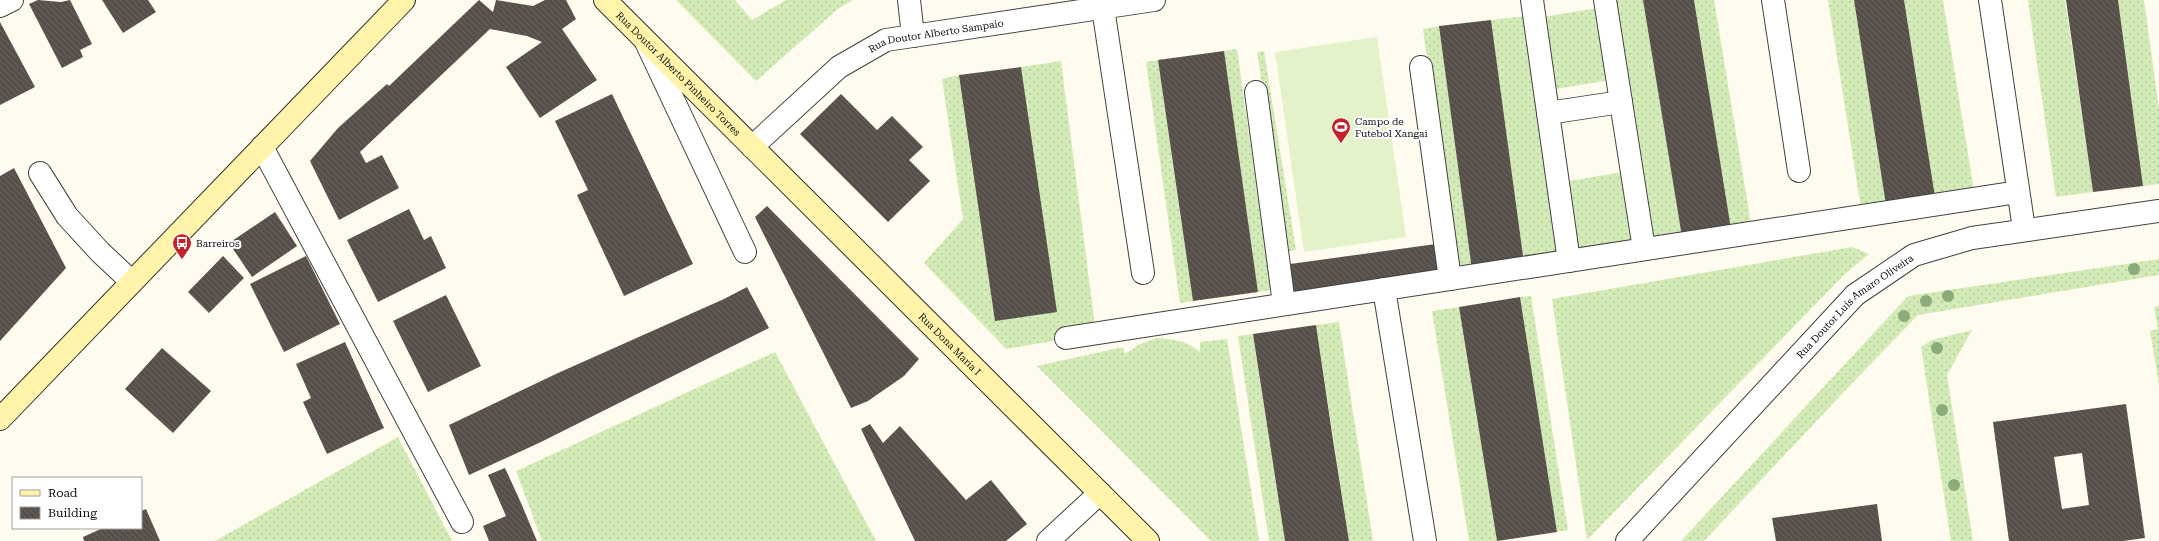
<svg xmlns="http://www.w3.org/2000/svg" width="2159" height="541" font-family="'Roboto Serif',serif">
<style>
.grass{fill:url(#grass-dots)}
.pitch{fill:#e4f2c9}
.building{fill:url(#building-back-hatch);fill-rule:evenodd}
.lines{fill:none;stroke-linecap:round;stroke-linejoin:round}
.minor-casing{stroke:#414141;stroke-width:24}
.secondary-casing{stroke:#303030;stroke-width:24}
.minor{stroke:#fff;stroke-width:22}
.secondary{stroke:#fff4aa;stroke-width:22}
.tree{fill:#8cab7b}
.labels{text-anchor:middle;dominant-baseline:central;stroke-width:4;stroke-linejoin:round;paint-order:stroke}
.street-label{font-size:10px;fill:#0e0e0e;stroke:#fff}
.poi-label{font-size:10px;fill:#0e0e0e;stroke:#fff;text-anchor:start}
</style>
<defs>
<pattern id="grass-dots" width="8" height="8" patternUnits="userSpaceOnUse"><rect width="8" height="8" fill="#d3ebb7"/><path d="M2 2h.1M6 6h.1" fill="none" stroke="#b4c89c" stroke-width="1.8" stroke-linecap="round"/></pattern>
<pattern id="building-back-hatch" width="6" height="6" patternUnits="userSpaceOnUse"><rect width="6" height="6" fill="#574f4a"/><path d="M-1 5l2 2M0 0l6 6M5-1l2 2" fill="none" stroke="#6a6460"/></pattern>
</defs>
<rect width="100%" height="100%" fill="#fffcef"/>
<g class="grass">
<polygon points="676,0 735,0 752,20 786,0 853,0 839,8 756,81"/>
<polygon points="1613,0 1643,0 1682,237 1648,247"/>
<polygon points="1694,0 1714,0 1752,230 1731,229"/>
<polygon points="1828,0 1854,0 1886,205 1861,208"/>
<polygon points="1904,0 1943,0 1974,191 1935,197"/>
<polygon points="2028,0 2065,0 2093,192 2056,197"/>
<polygon points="2118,0 2144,0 2159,109 2159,184 2143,186"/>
<polygon points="1598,8 1610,80 1550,90 1537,18"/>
<polygon points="1525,16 1558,258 1524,263 1491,20"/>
<polygon points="1439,26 1472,270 1456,273 1423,29"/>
<polygon points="1237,49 1271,290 1258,292 1224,51"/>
<polygon points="1264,51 1296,250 1289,251 1257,52"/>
<polygon points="1158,60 1193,301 1180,303 1146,62"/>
<polygon points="1061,61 1096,334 1006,349 924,263 963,219 942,79 959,75 1056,312 1021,67"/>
<polygon points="1623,172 1635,244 1574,254 1562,182"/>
<polygon points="1852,247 1869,254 1845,274 1587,540 1552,299"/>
<polygon points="2159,259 2159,275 1918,315 1838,398 1704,541 1681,541 1908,296"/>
<polygon points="1531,296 1568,530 1557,532 1520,297"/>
<polygon points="2159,306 2159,385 2150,331 2158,329 2154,307"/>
<polygon points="1459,307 1497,541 1469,541 1432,311"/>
<polygon points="1339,322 1373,541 1349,541 1316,325"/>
<polygon points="1972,330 1947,375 1973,541 1951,541 1921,347 1932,340"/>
<polygon points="1253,334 1285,541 1269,541 1238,336"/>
<path d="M1157 338C1174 339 1187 341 1200 352V342L1227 339 1259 541H1211L1037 366 1123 347 1125 354 1140 344Z"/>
<polygon points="775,352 876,541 542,541 516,471"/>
<polygon points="398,437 452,541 215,541"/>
</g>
<polygon class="pitch" points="1377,37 1406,237 1304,252 1275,52"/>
<g class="building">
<polygon points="38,0 61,2 70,0 92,44 80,50 83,57 62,68 29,4"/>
<polygon points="102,0 148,0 156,12 123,33"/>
<polygon points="479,0 493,12 496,0 533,6 545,0 566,0 576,19 562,29 597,80 540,118 506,67 542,42 527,36 490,29 360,152 366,163 382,155 399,188 339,220 310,161 338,128 387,84 389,86"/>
<polygon points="1643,0 1694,0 1731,229 1682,237"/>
<polygon points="1854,0 1904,0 1935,197 1886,205"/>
<polygon points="2066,0 2118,0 2143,186 2093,192"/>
<polygon points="1491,20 1524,263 1472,270 1439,26"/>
<polygon points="0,22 35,87 0,105"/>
<polygon points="1224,51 1258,292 1193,301 1158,60"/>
<polygon points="1021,67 1057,312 995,321 959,75"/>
<polygon points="612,94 693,264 624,296 577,195 588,190 555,121"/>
<polygon points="841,94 877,130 892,116 923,147 909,160 930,181 888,222 800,134"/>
<polygon points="14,168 66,268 0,341 0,176"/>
<polygon points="767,206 919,359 904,376 868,401 851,408 755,217"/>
<polygon points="409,209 424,240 431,236 446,268 378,302 347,240"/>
<polygon points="275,212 297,246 252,277 229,243"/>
<polygon points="1436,244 1441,276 1294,295 1290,264"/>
<polygon points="223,256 244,278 209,313 188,292"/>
<polygon points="306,256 340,324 284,352 250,284"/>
<polygon points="747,287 769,328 541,442 469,475 449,425 558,373 724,299"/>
<polygon points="446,295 481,366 428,392 393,321"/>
<polygon points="1520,297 1557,532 1497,541 1459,307"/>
<polygon points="1316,325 1333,440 1349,541 1285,541 1253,334"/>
<polygon points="345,342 384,428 327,454 303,402 311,398 296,364"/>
<polygon points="162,348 211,391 173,433 125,389"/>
<path d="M2126 404 2145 538 2123 541H2009L1993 422ZM2082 453 2089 505 2062 509 2054 457Z"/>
<polygon points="870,424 883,443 900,426 966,500 991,480 1027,524 1006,541 915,541 861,429"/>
<polygon points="505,468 521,503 537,541 489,541 483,526 506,516 488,475"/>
<polygon points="1877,504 1882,541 1776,541 1772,518"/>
<polygon points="146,509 160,541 84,541 83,537 103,528 141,528 141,511"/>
</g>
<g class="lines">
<g class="minor-casing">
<g id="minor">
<polyline points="909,0 913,36"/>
<polyline points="1532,0 1569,261"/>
<polyline points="1605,0 1644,249"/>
<polyline points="1773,0 1799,171"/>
<polyline points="1990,0 2024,229"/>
<polyline points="0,6 12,0"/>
<polyline points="1103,8 1143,273"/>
<polyline points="646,42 745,252"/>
<polyline points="1421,67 1450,279"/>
<polyline points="1256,92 1284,304"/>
<polyline points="1548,113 1621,102"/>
<polyline points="262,147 462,522"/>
<path id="s1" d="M752 147 839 67 886 40 1154 0"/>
<polyline points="40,173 67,216 100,252 132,282"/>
<polyline points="1384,289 1425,541"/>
<polyline points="1066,338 2018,192"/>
<polyline points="1048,541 1100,493"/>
<path id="s2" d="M1627 541 1855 295 1914 255 1972 238 2159 211"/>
</g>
</g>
<g class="secondary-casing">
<g id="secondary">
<path id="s3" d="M605 0 1148 541"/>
<polyline points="0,419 404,0"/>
</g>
</g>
<use href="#minor" class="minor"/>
<use href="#secondary" class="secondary"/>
</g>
<g class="tree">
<circle cx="2134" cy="269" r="6"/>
<circle cx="1948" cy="296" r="6"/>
<circle cx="1926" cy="301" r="6"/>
<circle cx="1904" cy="316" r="6"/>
<circle cx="1937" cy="348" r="6"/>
<circle cx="1942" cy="410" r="6"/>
<circle cx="1954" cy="485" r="6"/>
</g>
<defs>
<g id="stadium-pin" transform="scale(1)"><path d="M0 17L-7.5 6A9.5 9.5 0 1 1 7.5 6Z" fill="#c3212c" stroke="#fff"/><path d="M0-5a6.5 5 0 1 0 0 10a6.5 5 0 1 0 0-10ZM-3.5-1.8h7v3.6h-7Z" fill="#fff"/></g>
<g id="bus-pin" transform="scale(1)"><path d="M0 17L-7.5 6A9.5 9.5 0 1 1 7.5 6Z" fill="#c3212c" stroke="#fff"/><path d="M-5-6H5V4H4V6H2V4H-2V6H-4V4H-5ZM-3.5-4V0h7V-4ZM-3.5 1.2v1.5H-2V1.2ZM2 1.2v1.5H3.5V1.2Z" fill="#fff"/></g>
</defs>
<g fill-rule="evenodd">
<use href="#stadium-pin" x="1341" y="127"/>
<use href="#bus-pin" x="182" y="243"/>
</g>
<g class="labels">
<g class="street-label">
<text stroke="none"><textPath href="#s1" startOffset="222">Rua Doutor Alberto Sampaio</textPath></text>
<text stroke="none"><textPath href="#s3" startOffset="104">Rua Doutor Alberto Pinheiro Torres</textPath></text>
<text stroke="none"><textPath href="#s2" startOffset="328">Rua Doutor Luís Amaro Oliveira</textPath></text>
<text stroke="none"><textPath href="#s3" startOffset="487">Rua Dona Maria I</textPath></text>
</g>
<g class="poi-label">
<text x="1355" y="121">Campo de<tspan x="1355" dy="12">Futebol Xangai</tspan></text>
<text x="196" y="243">Barreiros</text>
</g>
</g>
<rect x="12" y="477" width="130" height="52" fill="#ffffff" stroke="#9f9f9f"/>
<rect x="20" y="490" width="20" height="6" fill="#fff4aa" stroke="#9f9f9f"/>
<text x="48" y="497" font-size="12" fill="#0e0e0e">Road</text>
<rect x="20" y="507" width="20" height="12" fill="url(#building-back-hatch)" stroke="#9f9f9f"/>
<text x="48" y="517" font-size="12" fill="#0e0e0e">Building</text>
</svg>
